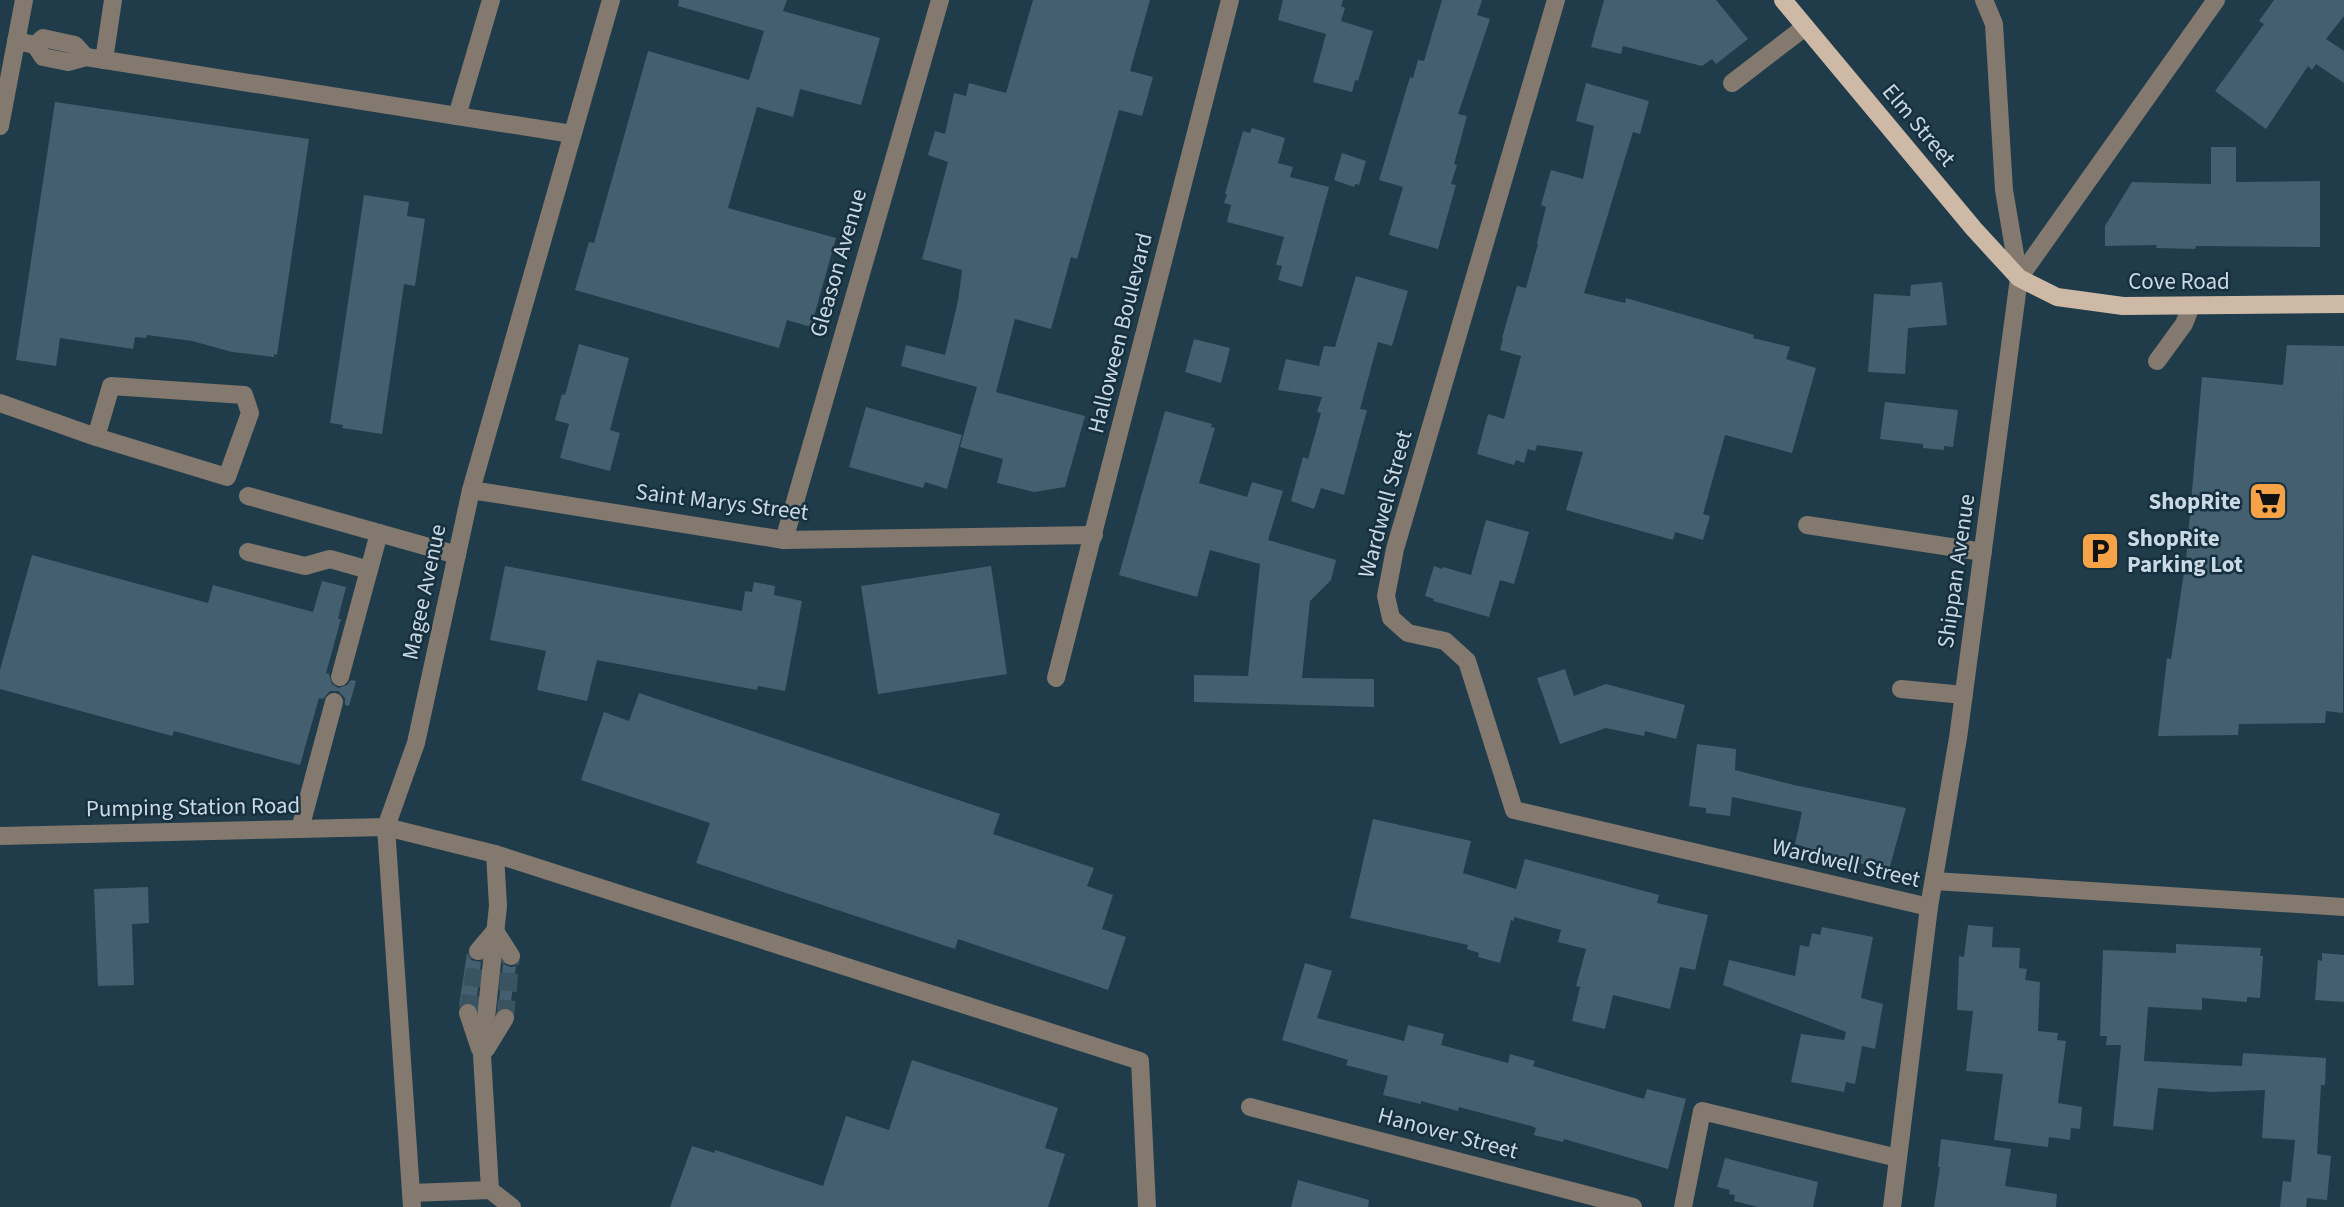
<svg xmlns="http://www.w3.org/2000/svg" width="2344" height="1207" font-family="'Source Sans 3',sans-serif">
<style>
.building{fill:#445f6f}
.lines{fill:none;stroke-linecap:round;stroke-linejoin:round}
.minor-tunnel{stroke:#3a5360;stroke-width:18;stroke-dasharray:18 9;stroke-linecap:butt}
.minor{stroke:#83796f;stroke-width:18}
.major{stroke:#ceb9a6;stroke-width:18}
.labels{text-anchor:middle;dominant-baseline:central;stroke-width:5;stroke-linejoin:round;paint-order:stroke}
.street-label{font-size:23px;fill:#cad9e3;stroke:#16303f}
.poi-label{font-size:23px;font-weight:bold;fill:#cad9e3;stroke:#16303f;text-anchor:end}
</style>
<rect width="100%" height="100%" fill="#203b49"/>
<g class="building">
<polygon points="679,0 787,0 783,11 880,38 861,105 800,89 793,117 757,107 728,208 836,238 811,327 787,320 779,348 575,290 589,242 594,243 648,51 749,80 764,31 678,6"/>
<polygon points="1033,0 1150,0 1130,71 1153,77 1142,116 1119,110 1077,259 1071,257 1051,329 1015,319 996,392 1085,416 1065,487 1034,492 997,483 1003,459 960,447 977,387 901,366 906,345 945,355 958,301 962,270 922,259 948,162 928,155 935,131 945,134 954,93 966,96 969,83 1006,93"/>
<polygon points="1283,0 1343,0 1341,6 1345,8 1341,21 1373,31 1358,81 1355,80 1352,92 1313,82 1326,34 1278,20"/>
<polygon points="1442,0 1482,0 1477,15 1490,19 1458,114 1467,116 1454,164 1457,165 1451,184 1456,185 1438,249 1389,235 1403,187 1379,180 1410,77 1413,78 1418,60 1424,61"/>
<polygon points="1604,0 1716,0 1748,39 1716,64 1712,59 1702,66 1623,46 1621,54 1591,47"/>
<polygon points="2274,0 2344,0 2344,16 2326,39 2344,51 2344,83 2316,64 2312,70 2308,66 2266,129 2215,91 2264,24 2259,21"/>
<polygon points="1586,83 1649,101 1640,134 1633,132 1584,293 1625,303 1626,298 1754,335 1753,338 1790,347 1786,359 1816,368 1792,453 1725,435 1703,514 1710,516 1703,540 1675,532 1673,540 1566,510 1583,452 1537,445 1535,451 1528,449 1524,463 1516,460 1514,465 1477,454 1488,414 1504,419 1521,356 1500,350 1503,339 1502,338 1517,286 1526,288 1538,244 1537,243 1546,207 1541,205 1551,170 1583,179 1594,126 1576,121"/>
<polygon points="55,102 309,139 277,355 274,354 274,357 232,352 192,341 147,335 146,338 135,337 133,349 60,338 56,366 16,360"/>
<polygon points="1252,128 1285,138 1278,163 1293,167 1290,177 1329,187 1302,287 1278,280 1282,266 1276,265 1284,237 1227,222 1231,205 1224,203 1227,194 1225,194 1243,131 1250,133"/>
<polygon points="2211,147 2236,147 2236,182 2320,181 2320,247 2196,246 2195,249 2156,248 2157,245 2105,246 2105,226 2132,182 2211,184"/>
<polygon points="1342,153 1366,161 1359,185 1355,184 1354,187 1334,180"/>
<polygon points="364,195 409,202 407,216 425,219 415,286 404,284 382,434 342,428 343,425 330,423"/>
<polygon points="1356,276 1408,291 1392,346 1378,342 1360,409 1367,410 1344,495 1321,488 1314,509 1291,501 1303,457 1308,459 1321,413 1317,412 1322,397 1278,390 1286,359 1319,366 1324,346 1335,347"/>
<polygon points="1942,282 1947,325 1908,328 1905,374 1868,372 1874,294 1910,296 1911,285"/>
<polygon points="1194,339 1230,348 1221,383 1185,372"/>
<polygon points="579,344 629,358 610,430 620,433 610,471 560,458 569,424 555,420 562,394 565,395"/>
<polygon points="2287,345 2344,346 2343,713 2326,711 2325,723 2239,724 2238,735 2158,736 2167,658 2171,659 2186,559 2202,377 2283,385"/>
<polygon points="1885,402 1958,410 1953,447 1944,446 1944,450 1923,448 1923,444 1880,439"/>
<polygon points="866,407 962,435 947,489 925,482 923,488 849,467"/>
<polygon points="1165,411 1212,424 1211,427 1215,428 1199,483 1247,497 1252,482 1283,491 1268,540 1336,560 1331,580 1310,601 1302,678 1374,679 1374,707 1194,702 1194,675 1248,676 1260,564 1210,550 1197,597 1119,575"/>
<polygon points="1486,520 1529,532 1514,584 1500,580 1489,617 1433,601 1434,599 1425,596 1434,566 1442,569 1443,567 1471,575"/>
<polygon points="32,555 208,603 213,585 313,612 322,581 346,587 338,619 341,619 326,673 329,674 332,684 338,688 347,685 351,680 356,681 349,706 345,705 345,698 338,691 330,691 323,699 319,698 300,765 174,731 172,736 0,689 0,670"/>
<polygon points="505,566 742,611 745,591 752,592 754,582 775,586 774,595 802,601 785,691 758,686 757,690 597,660 587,701 537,690 546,651 490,640"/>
<polygon points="991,566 1007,674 878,694 861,586"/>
<polygon points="1565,669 1574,696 1606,684 1685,705 1676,739 1645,731 1644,736 1606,728 1560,744 1537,678"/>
<polygon points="639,693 1000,814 993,834 1094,868 1087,886 1113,895 1102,929 1126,937 1108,990 958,939 955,949 696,863 710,823 581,780 604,712 629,721"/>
<polygon points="1697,744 1736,749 1735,770 1794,785 1906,808 1889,870 1802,850 1803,846 1795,844 1802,812 1732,797 1730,816 1706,813 1706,808 1689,806"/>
<polygon points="1373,819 1471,841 1463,873 1516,889 1525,859 1659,895 1657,903 1708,915 1695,970 1680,967 1670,1009 1613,995 1605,1029 1572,1021 1580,987 1576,986 1586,949 1558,942 1561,930 1514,917 1514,921 1511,920 1500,963 1478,957 1479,953 1467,949 1468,945 1350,918"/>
<polygon points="148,887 149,923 132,924 134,985 98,986 94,889"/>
<polygon points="1968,925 1993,927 1992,947 2020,948 2019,968 2027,969 2025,980 2040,982 2038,1031 2058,1033 2057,1040 2066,1041 2058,1103 2082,1107 2080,1129 2071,1128 2070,1140 2049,1137 2048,1147 1994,1140 2003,1074 1966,1071 1973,1011 1957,1010 1959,956 1964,957"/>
<polygon points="1822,927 1873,937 1861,998 1883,1004 1875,1049 1862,1046 1855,1084 1846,1082 1844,1092 1791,1082 1801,1034 1844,1040 1846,1032 1723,985 1729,960 1795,976 1800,945 1809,947 1812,933 1820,935"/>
<polygon points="2176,944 2261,948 2260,956 2263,956 2260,998 2247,997 2247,1002 2202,998 2202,1010 2148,1007 2144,1061 2242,1066 2243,1053 2326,1058 2325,1085 2321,1085 2317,1154 2331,1156 2327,1200 2307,1198 2306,1207 2280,1207 2283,1181 2291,1182 2295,1140 2262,1138 2265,1090 2212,1092 2158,1088 2153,1130 2113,1126 2121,1045 2106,1045 2107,1036 2100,1036 2103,950 2176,953"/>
<polygon points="467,953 471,960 481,962 476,1005 470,1002 459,1006"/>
<polygon points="2322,953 2344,955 2344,1002 2315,1000 2318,960 2322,961"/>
<polygon points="1305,963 1332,971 1317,1018 1404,1041 1408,1025 1444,1034 1441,1045 1508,1063 1510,1054 1535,1061 1533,1066 1644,1099 1647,1089 1686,1099 1668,1169 1564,1139 1563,1142 1534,1135 1536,1128 1531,1126 1459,1107 1458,1111 1421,1101 1421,1104 1383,1095 1388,1076 1346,1065 1348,1060 1282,1040"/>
<polygon points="503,964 511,967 516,966 510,1008 505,1007 498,1009"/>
<polygon points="912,1060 1058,1108 1045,1148 1065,1154 1048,1207 670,1207 692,1146 715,1153 715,1150 823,1186 846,1116 889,1130"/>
<polygon points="1941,1139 2011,1149 2005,1186 2057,1194 2056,1207 1934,1207 1940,1167 1938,1167"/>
<polygon points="1725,1158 1818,1182 1813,1207 1758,1207 1734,1201 1735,1195 1729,1194 1730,1190 1717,1187"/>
<polygon points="1298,1180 1369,1200 1368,1207 1291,1207"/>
</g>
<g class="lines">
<g class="minor-tunnel">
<polyline points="468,1013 478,951"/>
<polyline points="505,1018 511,956"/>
</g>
<g class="minor">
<polyline points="491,0 457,116 572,134"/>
<polyline points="1556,0 1395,549 1386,596 1391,618 1408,633 1445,641 1467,661 1514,810 1929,907"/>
<polyline points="1984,0 1994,24 2004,190 2019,278"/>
<polyline points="16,41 35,45 43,57 68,62 86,57 457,116"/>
<polyline points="35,45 43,38 75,45 86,57"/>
<polyline points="104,60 113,0"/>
<polyline points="1732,83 1805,27"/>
<polyline points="0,126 24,0"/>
<polyline points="2157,361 2184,324 2191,306"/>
<polyline points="0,403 96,437 227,477 250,413 244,395 111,386 96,437"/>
<polyline points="471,490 784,540 1094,535"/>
<polyline points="248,496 457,555"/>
<polyline points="1807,525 1983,552"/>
<polyline points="784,540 940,0"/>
<polyline points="248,552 305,566 330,559 369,570"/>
<polyline points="340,677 379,533"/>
<polyline points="1056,678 1230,0"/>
<polyline points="1901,689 1964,695"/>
<polyline points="300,829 334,702"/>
<polyline points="0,836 386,827 495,854 1140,1061 1147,1207"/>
<polyline points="495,854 498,906 482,1055 490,1190 512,1207"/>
<polyline points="1934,881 2344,907"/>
<polyline points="478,951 495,931 511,956"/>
<polyline points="468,1013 480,1049"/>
<polyline points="486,1049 505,1018"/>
<polyline points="1250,1107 1633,1207"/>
<polyline points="411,1193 490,1190"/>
<polyline points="412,1207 386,827 416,743 471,490 611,0"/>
<polyline points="1683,1207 1702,1111 1898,1158"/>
<polyline points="1892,1207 1929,907 1958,738 2019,278 2216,0"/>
</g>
<polyline class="major" points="1783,0 1974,229 2019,278 2057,297 2123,306 2344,304"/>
</g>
<defs>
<g id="supermarket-square" transform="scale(2.0125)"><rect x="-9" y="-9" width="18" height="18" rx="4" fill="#f6a247" stroke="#16303f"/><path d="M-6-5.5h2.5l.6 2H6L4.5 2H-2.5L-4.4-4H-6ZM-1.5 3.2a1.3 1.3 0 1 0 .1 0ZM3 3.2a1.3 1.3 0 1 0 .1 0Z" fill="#111"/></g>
<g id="parking-square" transform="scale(2.0125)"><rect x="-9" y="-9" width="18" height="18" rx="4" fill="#f6a247" stroke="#16303f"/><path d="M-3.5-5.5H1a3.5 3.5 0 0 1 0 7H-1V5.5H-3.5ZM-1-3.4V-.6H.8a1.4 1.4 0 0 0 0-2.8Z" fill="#111"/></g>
</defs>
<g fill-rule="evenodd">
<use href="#supermarket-square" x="2268" y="501"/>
<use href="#parking-square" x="2100" y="551"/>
</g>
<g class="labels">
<g class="street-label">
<text transform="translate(1919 125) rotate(50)">Elm Street</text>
<text transform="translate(838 263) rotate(-74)">Gleason Avenue</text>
<text x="2179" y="281">Cove Road</text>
<text transform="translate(1120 333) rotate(-76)">Halloween Boulevard</text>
<text transform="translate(722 502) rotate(7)">Saint Marys Street</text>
<text transform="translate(1385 504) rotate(-75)">Wardwell Street</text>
<text transform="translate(1956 571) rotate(-82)">Shippan Avenue</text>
<text transform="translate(424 592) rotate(-78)">Magee Avenue</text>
<text transform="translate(193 807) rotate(-1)">Pumping Station Road</text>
<text transform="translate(1846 863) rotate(13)">Wardwell Street</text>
<text transform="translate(1448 1133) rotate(15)">Hanover Street</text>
</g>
<g class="poi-label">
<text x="2241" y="501">ShopRite</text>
<text x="2127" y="538" text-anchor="start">ShopRite<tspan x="2127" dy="26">Parking Lot</tspan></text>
</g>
</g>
</svg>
